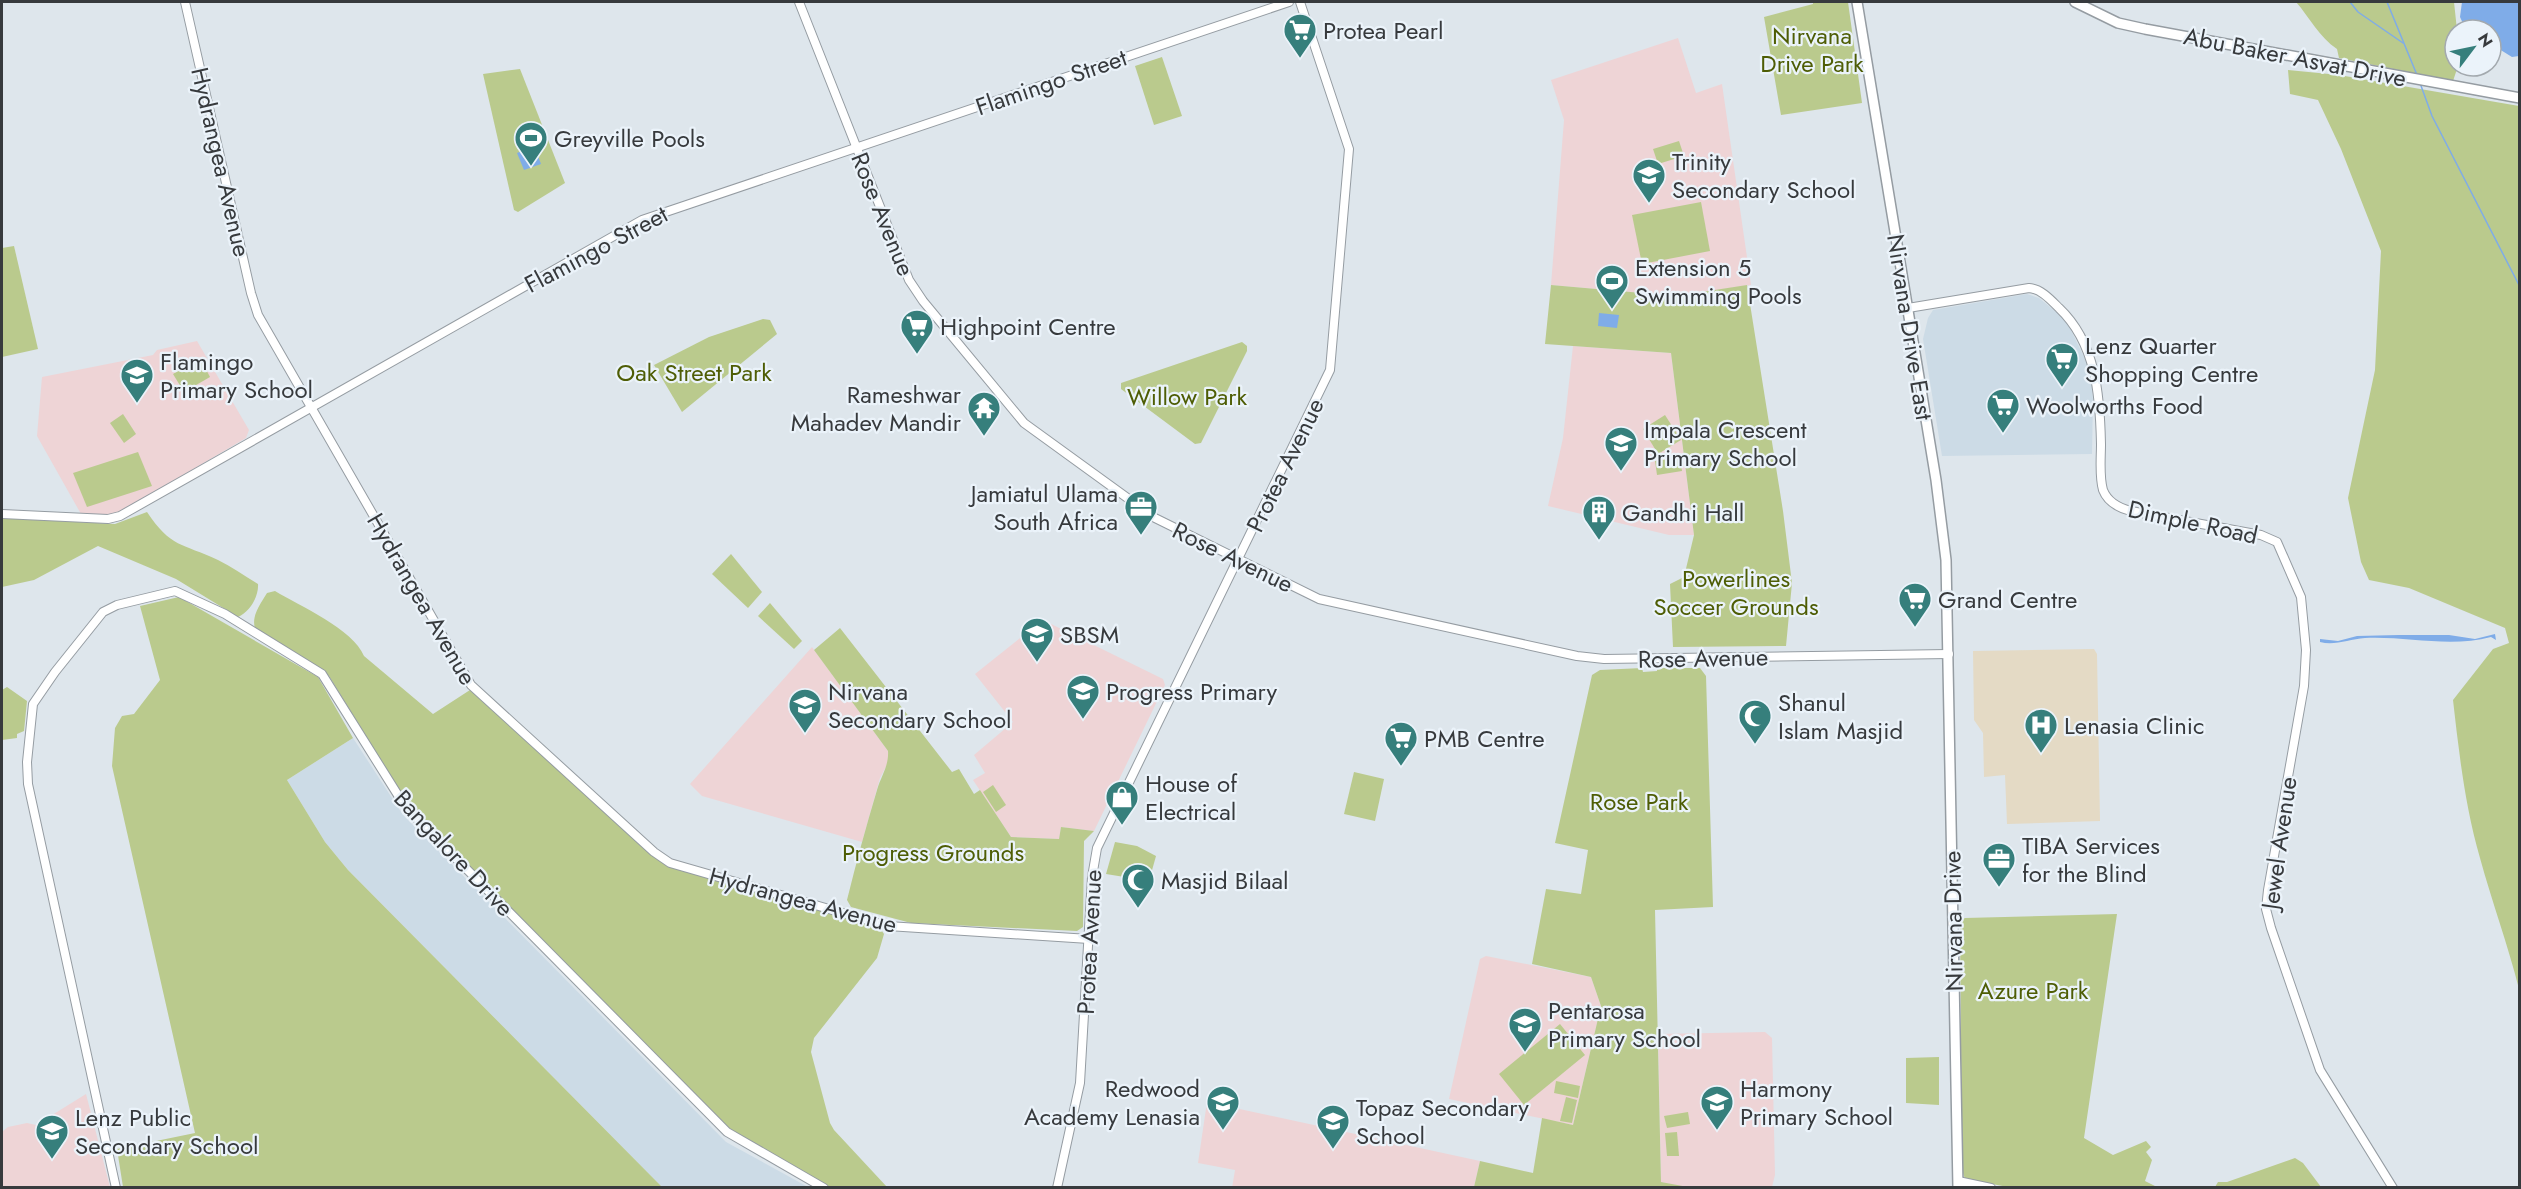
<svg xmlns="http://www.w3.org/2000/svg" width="2521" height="1189" font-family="Jost,sans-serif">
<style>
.built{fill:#ccdbe6}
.education{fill:#eed4d6}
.medical{fill:#e4dac5}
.green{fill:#baca8d}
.water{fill:#7face8}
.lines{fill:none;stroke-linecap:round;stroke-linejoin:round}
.stream{stroke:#7face8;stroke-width:1.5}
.tertiary-casing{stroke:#959ca2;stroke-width:10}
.secondary-casing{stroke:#959ca2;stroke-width:12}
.tertiary{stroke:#fff;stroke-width:8}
.secondary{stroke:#fff;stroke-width:9}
.labels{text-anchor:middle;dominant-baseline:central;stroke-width:4.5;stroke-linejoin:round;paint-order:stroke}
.poi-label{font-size:24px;fill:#373a3d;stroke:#ebf3fa;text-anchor:start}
.park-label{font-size:24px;fill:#4e5d05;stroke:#ebf3fa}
.street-label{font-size:24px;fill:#373a3d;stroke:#ebf3fa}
</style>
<rect width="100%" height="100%" fill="#dee6ec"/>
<g class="built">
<polygon points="2027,294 2039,298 2066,320 2090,369 2093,400 2092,454 1942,456 1923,339 1928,318 1933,310"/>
<polygon points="353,738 403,815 726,1142 808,1187 662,1187 348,870 325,842 287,780"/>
</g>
<g class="education">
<polygon points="1678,38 1696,93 1722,84 1751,285 1676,296 1551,285 1564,120 1551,80"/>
<polygon points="197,341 249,430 246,438 119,513 110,515 81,514 37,436 42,377 153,355 157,350"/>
<polygon points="1573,346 1671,353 1694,535 1669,535 1548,506 1563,438"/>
<polygon points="1047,622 1163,679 1165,685 1094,831 1061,827 1059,839 1011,837 973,780 985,773 974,755 1013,722 975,674 1039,623"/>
<polygon points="812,647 888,751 889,761 880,778 862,842 702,796 690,784"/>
<polygon points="1486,956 1591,977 1601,1006 1573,1125 1449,1099 1480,959"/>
<polygon points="1765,1032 1772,1038 1775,1175 1772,1187 1688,1188 1661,1182 1658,1034"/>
<polygon points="86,1094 110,1187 2,1187 2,1132 8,1127 27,1123 36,1125"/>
<polygon points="1207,1102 1480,1161 1474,1187 1232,1188 1235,1170 1198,1163"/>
</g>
<polygon class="medical" points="2094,649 2097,654 2100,821 2007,824 2005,775 1984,777 1983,733 1974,720 1973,651"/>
<g class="green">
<polygon points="1813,2 1848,2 1862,103 1781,115 1764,17 1813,4"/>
<path d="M2296 2H2454L2457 30 2455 66H2458L2453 81 2339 58 2337 49C2319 37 2310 18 2296 2Z"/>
<polygon points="1162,57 1182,116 1154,125 1135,66"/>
<polygon points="520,69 565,183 518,212 514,210 483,74"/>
<path d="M2288 70 2339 75 2519 106V989C2508 945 2492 902 2480 858 2465 806 2459 753 2453 700L2493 649 2509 643 2505 628 2409 588 2369 580 2361 562 2348 498 2375 370 2381 251 2341 149 2318 100 2290 94Z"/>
<polygon points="1679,141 1684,156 1658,164 1653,149"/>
<polygon points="1701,202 1710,251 1642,264 1632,215"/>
<polygon points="14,246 38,349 2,357 2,248"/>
<polygon points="1551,285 1676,296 1747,285 1783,511 1792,583 1786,646 1673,647 1670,584 1684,577 1694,535 1671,353 1545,344"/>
<polygon points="763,319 770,320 777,334 682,412 654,365 709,337"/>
<polygon points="1242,342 1247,346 1247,351 1201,443 1195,444 1121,389 1121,383"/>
<polygon points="200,358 210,377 184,392 173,374"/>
<polygon points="123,414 136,434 124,443 110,423"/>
<polygon points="1665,415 1681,440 1658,454 1643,429"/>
<polygon points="138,452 152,486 87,507 73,473"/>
<polygon points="1680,457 1682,471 1657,475 1655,461"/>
<path d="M147 512C171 548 182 543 218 560 232 567 245 576 258 584 259 596 250 612 238 617L176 579 98 546 34 580 2 587V518L115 524Z"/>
<polygon points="731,554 762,592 748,608 712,574"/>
<path d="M275 591C300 606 353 629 364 656L433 714 470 690 658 859 879 927 884 934 877 958 814 1038 811 1052 830 1123 834 1130 887 1187H830L736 1136 408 805 329 676 316 666 255 628C251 616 261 603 267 593Z"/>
<polygon points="179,597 318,677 353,738 287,780 325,842 348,870 662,1187 123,1187 117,1149 195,1133 112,766 115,728 122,716 134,714 160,680 140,606"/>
<polygon points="770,603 802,641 794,649 758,616"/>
<path d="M840 628 952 772 959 769 974 794 980 790 1011 837 1059 839 1061 827 1094 831 1084 841 1083 927 1077 931 911 923 851 907 847 900C856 863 866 827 877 790 881 776 889 766 888 751L814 650Z"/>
<polygon points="1642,668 1643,672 1657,671 1657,668 1700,668 1706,676 1713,907 1655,910 1661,1182 1688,1187 1474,1187 1480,1161 1533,1173 1542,1118 1573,1125 1601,1006 1591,977 1532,964 1546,889 1581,894 1588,850 1555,843 1592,675 1600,670"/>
<polygon points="7,687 27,701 24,731 17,734 17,738 2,740 2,690"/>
<polygon points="1354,772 1384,779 1375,821 1344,814"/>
<polygon points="993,785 1006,805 996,812 983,792"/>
<polygon points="1115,842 1137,846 1156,856 1149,881 1106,874"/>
<polygon points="2117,914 2084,1138 2113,1155 2146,1141 2151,1147 2146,1152 2152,1160 2145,1181 2157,1187 2008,1187 1965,1179 1962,1170 1960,921 1965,918"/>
<polygon points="1560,1024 1585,1055 1524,1105 1499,1074"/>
<polygon points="1939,1057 1939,1105 1906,1103 1906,1058"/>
<polygon points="1556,1081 1580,1086 1578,1098 1554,1093"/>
<polygon points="1566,1097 1577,1100 1572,1123 1560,1121"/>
<polygon points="1688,1112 1690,1124 1667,1128 1664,1116"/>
<polygon points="1677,1132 1679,1156 1667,1156 1665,1133"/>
<polygon points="2295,1158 2303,1163 2321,1187 2215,1187 2218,1182 2227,1182"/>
</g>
<g class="water">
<polygon points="2462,2 2519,2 2519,56 2512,57 2491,44 2491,30 2466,30 2460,17"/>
<polygon points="534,146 541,164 524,170 517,153"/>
<polygon points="1599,313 1619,315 1617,328 1598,326"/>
<path d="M2495 634 2496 640 2491 637C2450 648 2406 636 2365 638 2349 639 2335 646 2320 642V639L2338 641 2357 636 2399 635H2449L2475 639Z"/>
</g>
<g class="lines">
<g class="stream">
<polyline points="2350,2 2358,12 2403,43"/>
<polyline points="2387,2 2417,75"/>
<polyline points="2420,83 2432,116 2520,287"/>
</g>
<g class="tertiary-casing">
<g id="tertiary">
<polyline points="185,2 251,293 258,315 471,685 654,852 670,863 888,926 1089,939"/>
<polyline points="799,2 909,280 923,301 1024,423 1155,518 1319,599 1577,656 1604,659 1949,654"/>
<path d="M1908 308 2029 288C2041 289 2050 299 2059 308 2096 343 2100 395 2101 444 2101 458 2099 476 2103 490 2108 503 2119 508 2131 511L2261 535 2277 542 2301 597 2306 650 2304 686 2268 890 2266 909 2271 928 2320 1070 2393 1188"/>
<polyline points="2,514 108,519 120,516 642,220 1289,2"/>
<polyline points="1958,1181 1991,1188"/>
<polyline points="116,1188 28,784 27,762 33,704 55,672 103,612 117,605 175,591 225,614 322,674 401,800 419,821 727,1132 824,1188"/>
<polyline points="1057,1188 1080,1083 1092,877 1097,848 1330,370 1349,149 1300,2"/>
</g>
</g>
<g class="secondary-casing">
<g id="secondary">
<polyline points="1857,2 1936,480 1946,560 1958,1188"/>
<polyline points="2075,2 2118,23 2145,29 2520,98"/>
</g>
</g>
<use href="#tertiary" class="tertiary"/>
<use href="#secondary" class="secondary"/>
</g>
<defs>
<g id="supermarket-pin" transform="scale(1.725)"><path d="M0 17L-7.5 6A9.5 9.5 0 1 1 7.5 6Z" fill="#367f7c" stroke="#ebf3fa"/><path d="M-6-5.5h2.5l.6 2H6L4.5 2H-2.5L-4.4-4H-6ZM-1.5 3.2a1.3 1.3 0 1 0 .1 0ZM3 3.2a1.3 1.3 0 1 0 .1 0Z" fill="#fff"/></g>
<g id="stadium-pin" transform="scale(1.725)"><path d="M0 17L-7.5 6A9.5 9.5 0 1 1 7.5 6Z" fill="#367f7c" stroke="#ebf3fa"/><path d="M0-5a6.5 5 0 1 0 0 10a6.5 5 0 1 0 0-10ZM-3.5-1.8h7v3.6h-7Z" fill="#fff"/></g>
<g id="school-pin" transform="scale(1.725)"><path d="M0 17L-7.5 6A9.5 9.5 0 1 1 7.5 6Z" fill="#367f7c" stroke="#ebf3fa"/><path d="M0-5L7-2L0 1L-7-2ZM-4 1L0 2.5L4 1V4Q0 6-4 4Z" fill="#fff"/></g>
<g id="temple-pin" transform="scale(1.725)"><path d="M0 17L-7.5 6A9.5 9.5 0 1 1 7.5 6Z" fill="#367f7c" stroke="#ebf3fa"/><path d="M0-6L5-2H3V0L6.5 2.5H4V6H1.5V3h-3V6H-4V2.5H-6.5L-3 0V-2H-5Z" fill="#fff"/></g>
<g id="office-pin" transform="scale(1.725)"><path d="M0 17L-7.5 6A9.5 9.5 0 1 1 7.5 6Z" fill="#367f7c" stroke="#ebf3fa"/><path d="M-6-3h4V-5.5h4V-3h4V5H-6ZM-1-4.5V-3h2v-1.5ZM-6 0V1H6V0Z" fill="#fff"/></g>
<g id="building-pin" transform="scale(1.725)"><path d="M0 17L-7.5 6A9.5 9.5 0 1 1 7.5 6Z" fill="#367f7c" stroke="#ebf3fa"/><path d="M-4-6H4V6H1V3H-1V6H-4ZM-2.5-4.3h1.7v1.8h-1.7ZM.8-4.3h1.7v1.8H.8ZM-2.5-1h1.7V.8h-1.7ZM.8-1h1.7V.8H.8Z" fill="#fff"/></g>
<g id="mosque-pin" transform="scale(1.725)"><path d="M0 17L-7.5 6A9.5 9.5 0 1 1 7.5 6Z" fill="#367f7c" stroke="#ebf3fa"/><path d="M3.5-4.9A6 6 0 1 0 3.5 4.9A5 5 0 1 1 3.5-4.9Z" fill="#fff"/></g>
<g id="hospital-pin" transform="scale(1.725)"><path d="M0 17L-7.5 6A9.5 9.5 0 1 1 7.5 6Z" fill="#367f7c" stroke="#ebf3fa"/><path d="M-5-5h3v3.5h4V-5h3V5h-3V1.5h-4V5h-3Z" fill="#fff"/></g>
<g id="shop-pin" transform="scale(1.725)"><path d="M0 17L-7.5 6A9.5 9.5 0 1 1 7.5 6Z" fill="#367f7c" stroke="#ebf3fa"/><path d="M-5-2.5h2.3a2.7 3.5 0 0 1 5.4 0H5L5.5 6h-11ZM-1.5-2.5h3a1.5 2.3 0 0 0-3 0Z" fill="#fff"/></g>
</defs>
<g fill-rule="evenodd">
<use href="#supermarket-pin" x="1300" y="30"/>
<use href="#stadium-pin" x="531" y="138"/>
<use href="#school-pin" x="1649" y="175"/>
<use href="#stadium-pin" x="1612" y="281"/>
<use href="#supermarket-pin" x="917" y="326"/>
<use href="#supermarket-pin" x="2062" y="359"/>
<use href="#school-pin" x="137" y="375"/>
<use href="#supermarket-pin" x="2003" y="405"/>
<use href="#temple-pin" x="984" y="408"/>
<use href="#school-pin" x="1621" y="443"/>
<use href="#office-pin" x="1141" y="507"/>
<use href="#building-pin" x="1599" y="512"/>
<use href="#supermarket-pin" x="1915" y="599"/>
<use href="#school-pin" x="1037" y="634"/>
<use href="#school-pin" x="1083" y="691"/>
<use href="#school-pin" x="805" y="705"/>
<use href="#mosque-pin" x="1755" y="716"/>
<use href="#hospital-pin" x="2041" y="725"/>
<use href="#supermarket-pin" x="1401" y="738"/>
<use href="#shop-pin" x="1122" y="797"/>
<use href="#office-pin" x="1999" y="859"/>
<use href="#mosque-pin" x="1138" y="880"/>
<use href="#school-pin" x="1525" y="1024"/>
<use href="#school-pin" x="1223" y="1102"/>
<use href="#school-pin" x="1717" y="1102"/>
<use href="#school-pin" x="1333" y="1121"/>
<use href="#school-pin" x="52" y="1131"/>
</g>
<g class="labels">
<g class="poi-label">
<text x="1323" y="30">Protea Pearl</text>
<text x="554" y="138">Greyville Pools</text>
<text x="1672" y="161">Trinity<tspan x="1672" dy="28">Secondary School</tspan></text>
<text x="1635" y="267">Extension 5<tspan x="1635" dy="28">Swimming Pools</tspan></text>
<text x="940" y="326">Highpoint Centre</text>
<text x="2085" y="345">Lenz Quarter<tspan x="2085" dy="28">Shopping Centre</tspan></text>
<text x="160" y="361">Flamingo<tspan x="160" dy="28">Primary School</tspan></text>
<text x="961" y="394" text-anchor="end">Rameshwar<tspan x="961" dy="28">Mahadev Mandir</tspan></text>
<text x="2026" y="405">Woolworths Food</text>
<text x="1644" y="429">Impala Crescent<tspan x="1644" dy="28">Primary School</tspan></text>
<text x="1118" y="493" text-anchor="end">Jamiatul Ulama<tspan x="1118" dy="28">South Africa</tspan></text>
<text x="1622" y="512">Gandhi Hall</text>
<text x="1938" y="599">Grand Centre</text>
<text x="1060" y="634">SBSM</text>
<text x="828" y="691">Nirvana<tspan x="828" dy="28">Secondary School</tspan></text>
<text x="1106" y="691">Progress Primary</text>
<text x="1778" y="702">Shanul<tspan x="1778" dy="28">Islam Masjid</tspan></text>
<text x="2064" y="725">Lenasia Clinic</text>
<text x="1424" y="738">PMB Centre</text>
<text x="1145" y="783">House of<tspan x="1145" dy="28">Electrical</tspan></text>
<text x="2022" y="845">TIBA Services<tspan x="2022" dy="28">for the Blind</tspan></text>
<text x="1161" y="880">Masjid Bilaal</text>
<text x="1548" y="1010">Pentarosa<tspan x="1548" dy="28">Primary School</tspan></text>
<text x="1200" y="1088" text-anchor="end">Redwood<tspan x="1200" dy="28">Academy Lenasia</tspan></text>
<text x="1740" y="1088">Harmony<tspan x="1740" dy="28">Primary School</tspan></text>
<text x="1356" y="1107">Topaz Secondary<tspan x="1356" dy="28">School</tspan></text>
<text x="75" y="1117">Lenz Public<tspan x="75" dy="28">Secondary School</tspan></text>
</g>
<g class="park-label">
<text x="1812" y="35">Nirvana<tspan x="1812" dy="28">Drive Park</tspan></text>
<text x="694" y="372">Oak Street Park</text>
<text x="1187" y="396">Willow Park</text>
<text x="1736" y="578">Powerlines<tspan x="1736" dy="28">Soccer Grounds</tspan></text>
<text x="1639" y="801">Rose Park</text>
<text x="933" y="852">Progress Grounds</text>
<text x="2033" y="990">Azure Park</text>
</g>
<g class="street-label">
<text transform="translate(2295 57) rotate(11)">Abu Baker Asvat Drive</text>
<text transform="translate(1051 82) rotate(-19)">Flamingo Street</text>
<text transform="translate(221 162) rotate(77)">Hydrangea Avenue</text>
<text transform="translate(883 214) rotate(68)">Rose Avenue</text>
<text transform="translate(596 249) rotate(-28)">Flamingo Street</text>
<text transform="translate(1910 327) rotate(81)">Nirvana Drive East</text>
<text transform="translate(1285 465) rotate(-64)">Protea Avenue</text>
<text transform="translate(2193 522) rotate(12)">Dimple Road</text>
<text transform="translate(1233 557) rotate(26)">Rose Avenue</text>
<text transform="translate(422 599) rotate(60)">Hydrangea Avenue</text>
<text transform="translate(1703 658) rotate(-1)">Rose Avenue</text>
<text transform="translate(2279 843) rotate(-82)">Jewel Avenue</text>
<text transform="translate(454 853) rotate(47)">Bangalore Drive</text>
<text transform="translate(803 900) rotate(15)">Hydrangea Avenue</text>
<text transform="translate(1953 921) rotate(-91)">Nirvana Drive</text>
<text transform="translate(1089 942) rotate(-87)">Protea Avenue</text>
</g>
</g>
<rect width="2521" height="1189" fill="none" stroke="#373a3d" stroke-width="6"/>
<g transform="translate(2473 48) rotate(58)"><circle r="28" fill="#ebf3fa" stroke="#a3a9ae" stroke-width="1.5"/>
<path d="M0-4.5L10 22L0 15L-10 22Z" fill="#367f7c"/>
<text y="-9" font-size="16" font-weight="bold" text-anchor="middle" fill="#373a3d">N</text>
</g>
</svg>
